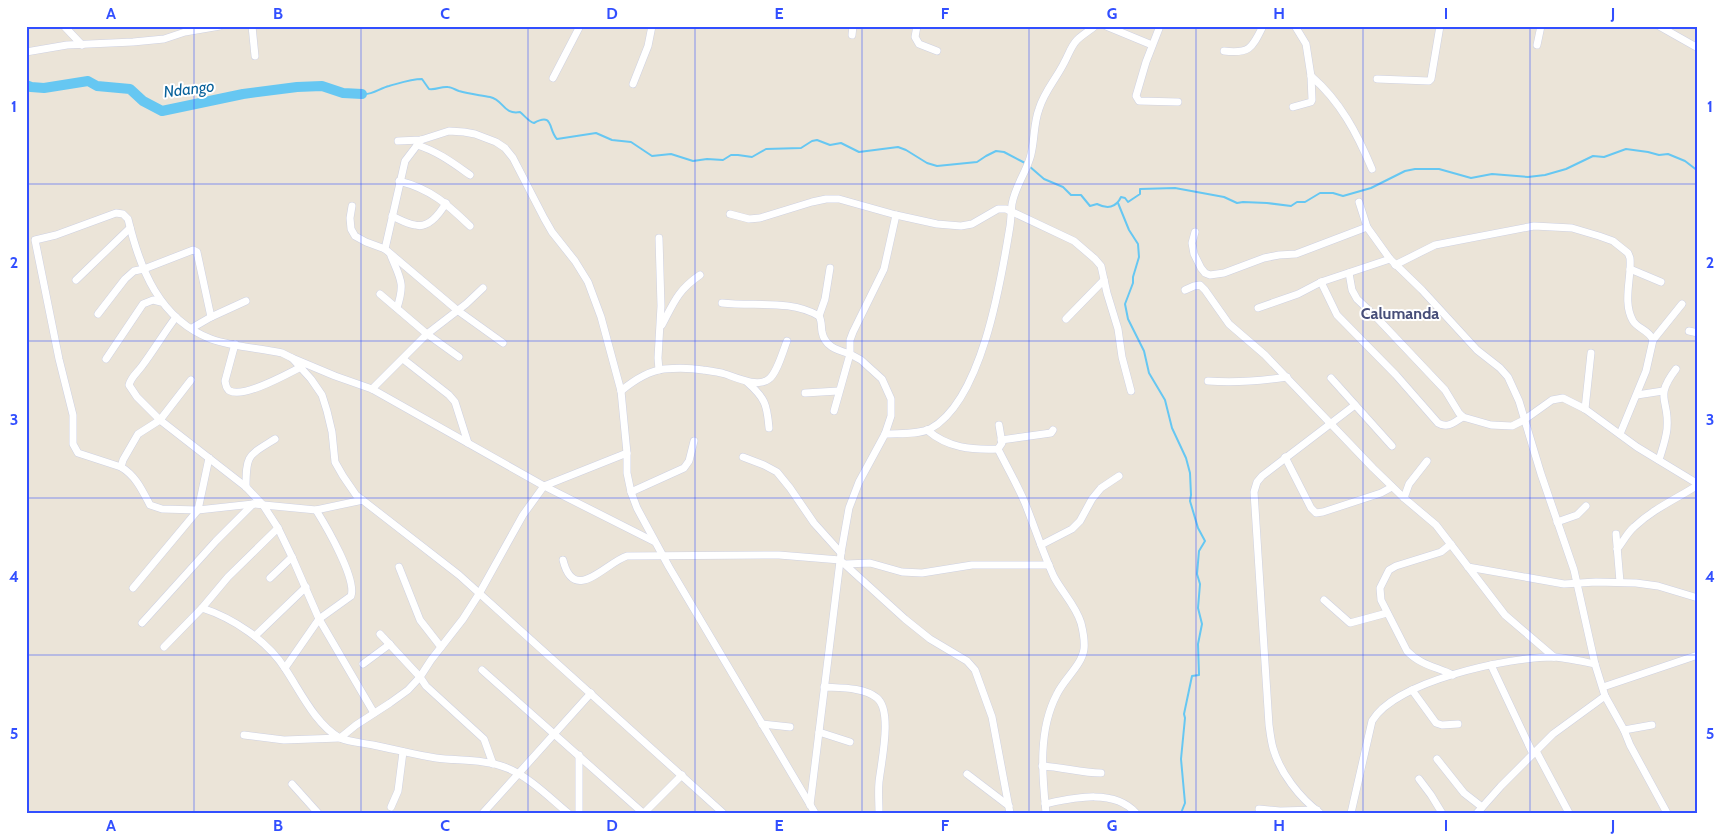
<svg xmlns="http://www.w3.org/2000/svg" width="1724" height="839" font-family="Cabin,sans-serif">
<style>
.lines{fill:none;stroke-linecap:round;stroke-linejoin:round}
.stream{stroke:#66c7f2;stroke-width:2}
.river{stroke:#66c7f2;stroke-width:10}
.minor-casing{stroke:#ced1e2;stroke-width:8}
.minor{stroke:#fff;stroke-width:7}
.grid{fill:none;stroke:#324fff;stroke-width:1;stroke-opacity:0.55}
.labels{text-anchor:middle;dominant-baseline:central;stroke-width:4;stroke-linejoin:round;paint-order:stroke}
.water-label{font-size:16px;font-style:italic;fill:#09629b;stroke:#fff}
.neighbourhood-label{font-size:16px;font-weight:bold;fill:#474e79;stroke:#fff}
.neatline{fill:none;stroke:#324fff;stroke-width:2}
.grid-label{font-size:16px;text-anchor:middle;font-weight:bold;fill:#324fff}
</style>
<rect width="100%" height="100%" fill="#ebe4d8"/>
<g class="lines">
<g class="stream">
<path d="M362 94C371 96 380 88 389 86 400 83 411 79 422 79L429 89C437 90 441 86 448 87 451 87 456 90 459 91 469 94 480 95 490 97 504 100 503 115 520 112 525 116 529 122 534 123 554 112 548 130 557 139L596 133 612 140 631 142 652 156 671 154 693 161 707 159 723 160 731 155H738L752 157 766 149 801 148 812 141 817 140 830 145 841 143 859 152 898 147 906 150 927 163 937 166 977 162 986 156 996 151 1004 152 1025 163"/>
<path d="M1029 166 1044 179 1063 187 1071 195H1081L1090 206 1097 204C1107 209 1116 208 1121 197L1125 198 1128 202 1140 194V189L1175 188 1224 197 1237 203 1243 202 1267 203 1291 206 1297 202H1305L1320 193H1333L1343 196 1371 188 1405 171 1415 169H1439L1471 178 1492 174 1528 177 1545 175 1566 169 1593 156 1604 157 1626 149 1648 152 1659 155 1668 154 1685 161 1698 171"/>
<polyline points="1118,203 1129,230 1138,244 1139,257 1133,277 1133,283 1125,304 1128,319 1144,351 1149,373 1165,400 1172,428 1186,458 1190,473 1191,495 1190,501 1198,528 1205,541 1199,551 1197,574 1200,584 1198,608 1202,624 1198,644 1199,675 1192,676 1184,714 1185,718 1181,759 1185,803 1181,813"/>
</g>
<polyline class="river" points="26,85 31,87 44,88 88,81 97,86 130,89 143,101 162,111 243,94 297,87 322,86 343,93 362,94"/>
<g class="minor-casing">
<g id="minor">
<polyline points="64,26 82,45"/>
<polyline points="252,26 255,56"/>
<polyline points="917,26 915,37 919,44 937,51"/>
<polyline points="1106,26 1152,45"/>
<polyline points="1160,26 1146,62 1136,96 1139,101 1178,102"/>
<polyline points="1659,26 1698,48"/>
<polyline points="852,35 853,26"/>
<polyline points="1537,45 1541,26"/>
<path d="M1224 51C1250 54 1252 48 1263 26"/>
<polyline points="26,52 67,45 133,42 164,39 185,32 220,26"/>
<path d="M1311 76C1340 101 1357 133 1372 169"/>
<polyline points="553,78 580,26"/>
<polyline points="1377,79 1429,81 1431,79 1440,26"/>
<polyline points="633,84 648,46 652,26"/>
<polyline points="1293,107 1311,102 1312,100 1311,76 1306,44 1295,26"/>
<polyline points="398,141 421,140 449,131 464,132 475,134 496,142 505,148 513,158 544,218 552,232 575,261 588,282 601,317 621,391 627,453 627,473 631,492 637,508 669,567 815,813"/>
<path d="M417 145C437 151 453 163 470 175"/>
<path d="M399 181C431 189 447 204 470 226"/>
<polyline points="1359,202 1367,227 1390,259 1422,290 1477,350 1500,368 1508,377 1519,401 1541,474 1574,570 1595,664 1605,696 1624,730 1630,745 1667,813"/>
<polyline points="352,206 350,218 351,229 355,236 366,242 385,249 457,310 503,343"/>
<polyline points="730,214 749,219 760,218 812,202 826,199 839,199 896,215 937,224 961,226 972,224 998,209 1006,209 1074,241 1095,259 1101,266 1107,293 1118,329 1122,357 1131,391"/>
<path d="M392 216C399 219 407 224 415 225 429 229 440 213 446 203"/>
<polyline points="1195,232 1192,243 1194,254 1201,268 1205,273 1210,275 1224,273 1264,258 1279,255 1296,254 1367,227"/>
<polyline points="659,238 661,306 658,358 659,370"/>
<polyline points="385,249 405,161 421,140"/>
<path d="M391 256C401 280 405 283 397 308"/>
<path d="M1395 265 1435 245 1534 226 1572 228 1599 236 1613 241 1628 253 1630 258C1632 277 1622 302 1633 321 1638 329 1649 330 1653 340L1646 371 1620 434"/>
<polyline points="1630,269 1661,282"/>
<polyline points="1349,273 1352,290 1357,299 1377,318 1445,390 1459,413 1463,417 1491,425 1512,426 1524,420 1552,400 1563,398 1585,409 1637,447 1698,484"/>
<polyline points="76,280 130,228"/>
<path d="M1321 282 1337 315 1396 375 1438 423C1448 429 1454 422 1463 417"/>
<polyline points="1185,290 1194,286 1200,285 1205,290 1229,324 1265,355 1373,468 1404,498 1436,525 1505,615 1554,657"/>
<polyline points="380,294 427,334 459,357"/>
<path d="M722 303C754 307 790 299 819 316 822 321 821 326 822 332 825 347 837 350 850 354L834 411"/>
<polyline points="1258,308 1298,294 1321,282 1390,259"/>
<polyline points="98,314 125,279 134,271 144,269 193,250 197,252 211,317"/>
<polyline points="819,316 825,299 830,268"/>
<path d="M176 317C164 333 154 350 142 366 137 373 131 377 129 385L137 397 160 420 246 487 263 505 278 528 292 557 319 619 374 713"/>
<polyline points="1066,319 1104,280"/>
<path d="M662 325C674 302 678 290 700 275"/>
<polyline points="192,328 211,317 246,301"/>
<polyline points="1689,331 1698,333"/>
<polyline points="1653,340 1682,304"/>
<path d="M235 344 225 381C226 385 226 389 230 391 245 398 287 374 301 367"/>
<polyline points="106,359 143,304 153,300 161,302"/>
<polyline points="403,359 449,395 455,402 468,443"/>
<polyline points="1331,378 1392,446"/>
<path d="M191 380 160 420 138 434 123 460 121 467C136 476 142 490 150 505L162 509 198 510 253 504 316 510 363 500"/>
<path d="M1208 381C1234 383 1261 381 1287 377"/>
<path d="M747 382C765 398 767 404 769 428"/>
<polyline points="372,389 427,334 466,304 483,288"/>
<path d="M621 391C633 381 648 371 664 369 676 368 691 368 703 370 710 371 718 372 725 374 737 378 758 388 769 379 777 373 783 351 787 341"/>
<polyline points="805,393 838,391"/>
<polyline points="1637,395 1663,391"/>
<polyline points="1585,409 1591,353"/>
<path d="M927 430C948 448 971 450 998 449L1002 443 999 425"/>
<path d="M885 434C899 433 917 435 930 429 982 401 1001 281 1010 226 1011 219 1011 211 1012 204 1015 187 1025 174 1030 158 1035 142 1033 125 1039 109 1044 92 1056 79 1064 63 1068 56 1071 46 1077 40 1082 35 1089 31 1095 26"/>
<polyline points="1001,440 1051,433 1053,430"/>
<path d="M998 449C1007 467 1017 484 1025 503 1035 528 1043 553 1054 577 1062 592 1076 606 1081 623 1083 631 1085 640 1084 649 1082 665 1064 679 1057 694 1038 730 1042 774 1046 813"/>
<polyline points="743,457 764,465 777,472 790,488 814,523 841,553"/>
<polyline points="1285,457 1311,508 1316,513 1323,512 1381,493 1392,487"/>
<path d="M1659 460C1662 450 1666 439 1667 429 1670 399 1653 399 1676 369"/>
<path d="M121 467 78 453 73 444V415L59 359 35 240 56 235 116 213 123 214 128 219C140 269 159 319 211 339 233 347 259 348 282 353L292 358"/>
<path d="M246 487C246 454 248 456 275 439"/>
<polyline points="631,492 684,468 689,461 694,441"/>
<polyline points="1404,498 1409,484 1427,461"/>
<polyline points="1557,522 1577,515 1586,506"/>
<polyline points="1616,534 1620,582"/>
<polyline points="653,541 544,486 372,389 335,376 292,358 311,379 322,395 327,411 332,432 335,462 343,476 356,495 459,575 723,813"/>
<path d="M1451 544 1441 552 1396 566 1389 570 1380 588 1381 600 1407 651C1420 665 1437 667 1453 675"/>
<polyline points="1041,545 1072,529 1080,521 1092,499 1101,488 1119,476"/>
<path d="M1617 549C1623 542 1627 533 1634 527 1653 509 1676 499 1698 485"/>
<path d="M563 560C574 605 605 563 627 556L779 555 840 560 905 619 930 639 967 661 975 670 992 717 1010 813"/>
<polyline points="846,564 870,563 902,572 922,573 972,565 1049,565"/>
<polyline points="399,567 420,620 441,647"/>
<polyline points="1468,567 1564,584 1596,582 1636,583 1658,586 1698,598"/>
<polyline points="270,578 292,557"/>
<polyline points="133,588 198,510 209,458"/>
<polyline points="1324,600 1350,623 1387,613"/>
<polyline points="202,608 228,577 278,528"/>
<polyline points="142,623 216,541 253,504"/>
<polyline points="380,634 420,677 426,686 484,739 493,764"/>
<polyline points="255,636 306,587"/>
<path d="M164 647 202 608C233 618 268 641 286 670 300 691 316 725 340 738 349 742 363 743 373 745 394 749 415 755 436 758 459 761 485 759 507 768 528 776 550 798 568 813"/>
<polyline points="363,664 390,644"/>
<polyline points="1491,665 1533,754"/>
<path d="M285 668 319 619 351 596C357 579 326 526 316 510"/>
<polyline points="482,670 643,813"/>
<path d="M824 687C840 688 864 687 877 698 893 711 881 763 879 782 878 792 879 802 879 813"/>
<polyline points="1603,687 1698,655"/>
<polyline points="1412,690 1436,723 1442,725 1458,724"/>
<polyline points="762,724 790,727"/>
<polyline points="1624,730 1652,725"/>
<polyline points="819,732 850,742"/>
<polyline points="244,735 284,740 340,738 356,725 390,703 408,690 420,677 431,660 463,619 479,594 523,515 544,486 627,453"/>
<polyline points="1536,751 1569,813"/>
<polyline points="579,755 579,813"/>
<polyline points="1437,759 1464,793 1482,807"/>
<path d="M1042 766C1063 767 1081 773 1101 773"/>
<polyline points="967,774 1009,806"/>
<polyline points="1419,779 1431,795 1442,813"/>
<polyline points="292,784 318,813"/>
<path d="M1045 804C1073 798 1114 788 1136 813"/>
<polyline points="810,805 841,553 849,508 859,482 885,434 891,416 891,399 882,379 861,360 850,354 850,340 853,332 884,269 896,215"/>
<polyline points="391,807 398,791 403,752"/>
<polyline points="1259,809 1280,811 1317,810"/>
<polyline points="483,813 591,693"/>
<polyline points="644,813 682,775"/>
<path d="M1320 813C1300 798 1280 773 1273 748 1271 741 1270 732 1269 725L1254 492 1257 482 1262 476 1355 405"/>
<path d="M1351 813 1372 721C1395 681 1509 657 1553 657 1567 658 1581 661 1595 664"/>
<polyline points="1477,813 1501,786 1553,734 1605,696"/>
</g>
</g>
<use href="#minor" class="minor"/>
</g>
<path class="grid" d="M194 26V813M361 26V813M528 26V813M695 26V813M862 26V813M1029 26V813M1196 26V813M1363 26V813M1530 26V813M26 184H1698M26 341H1698M26 498H1698M26 655H1698"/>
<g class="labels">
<g class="water-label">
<text transform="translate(189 89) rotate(-7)">Ndango</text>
</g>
<g class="neighbourhood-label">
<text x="1400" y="313">Calumanda</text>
</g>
</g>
<rect width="1724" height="839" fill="none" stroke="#ffffff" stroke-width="55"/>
<rect x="28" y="28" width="1668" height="784" class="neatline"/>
<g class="grid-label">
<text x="111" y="19">A</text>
<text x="278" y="19">B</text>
<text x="445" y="19">C</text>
<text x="612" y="19">D</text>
<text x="779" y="19">E</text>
<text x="945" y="19">F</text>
<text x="1112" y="19">G</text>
<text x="1279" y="19">H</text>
<text x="1446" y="19">I</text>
<text x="1613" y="19">J</text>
<text x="14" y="112">1</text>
<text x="1710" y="112">1</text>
<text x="14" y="268">2</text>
<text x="1710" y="268">2</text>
<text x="14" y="425">3</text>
<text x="1710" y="425">3</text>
<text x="14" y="582">4</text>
<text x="1710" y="582">4</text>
<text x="14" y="739">5</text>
<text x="1710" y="739">5</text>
<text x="111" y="831">A</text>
<text x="278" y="831">B</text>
<text x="445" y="831">C</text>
<text x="612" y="831">D</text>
<text x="779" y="831">E</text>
<text x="945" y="831">F</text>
<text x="1112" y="831">G</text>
<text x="1279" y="831">H</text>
<text x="1446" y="831">I</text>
<text x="1613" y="831">J</text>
</g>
</svg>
